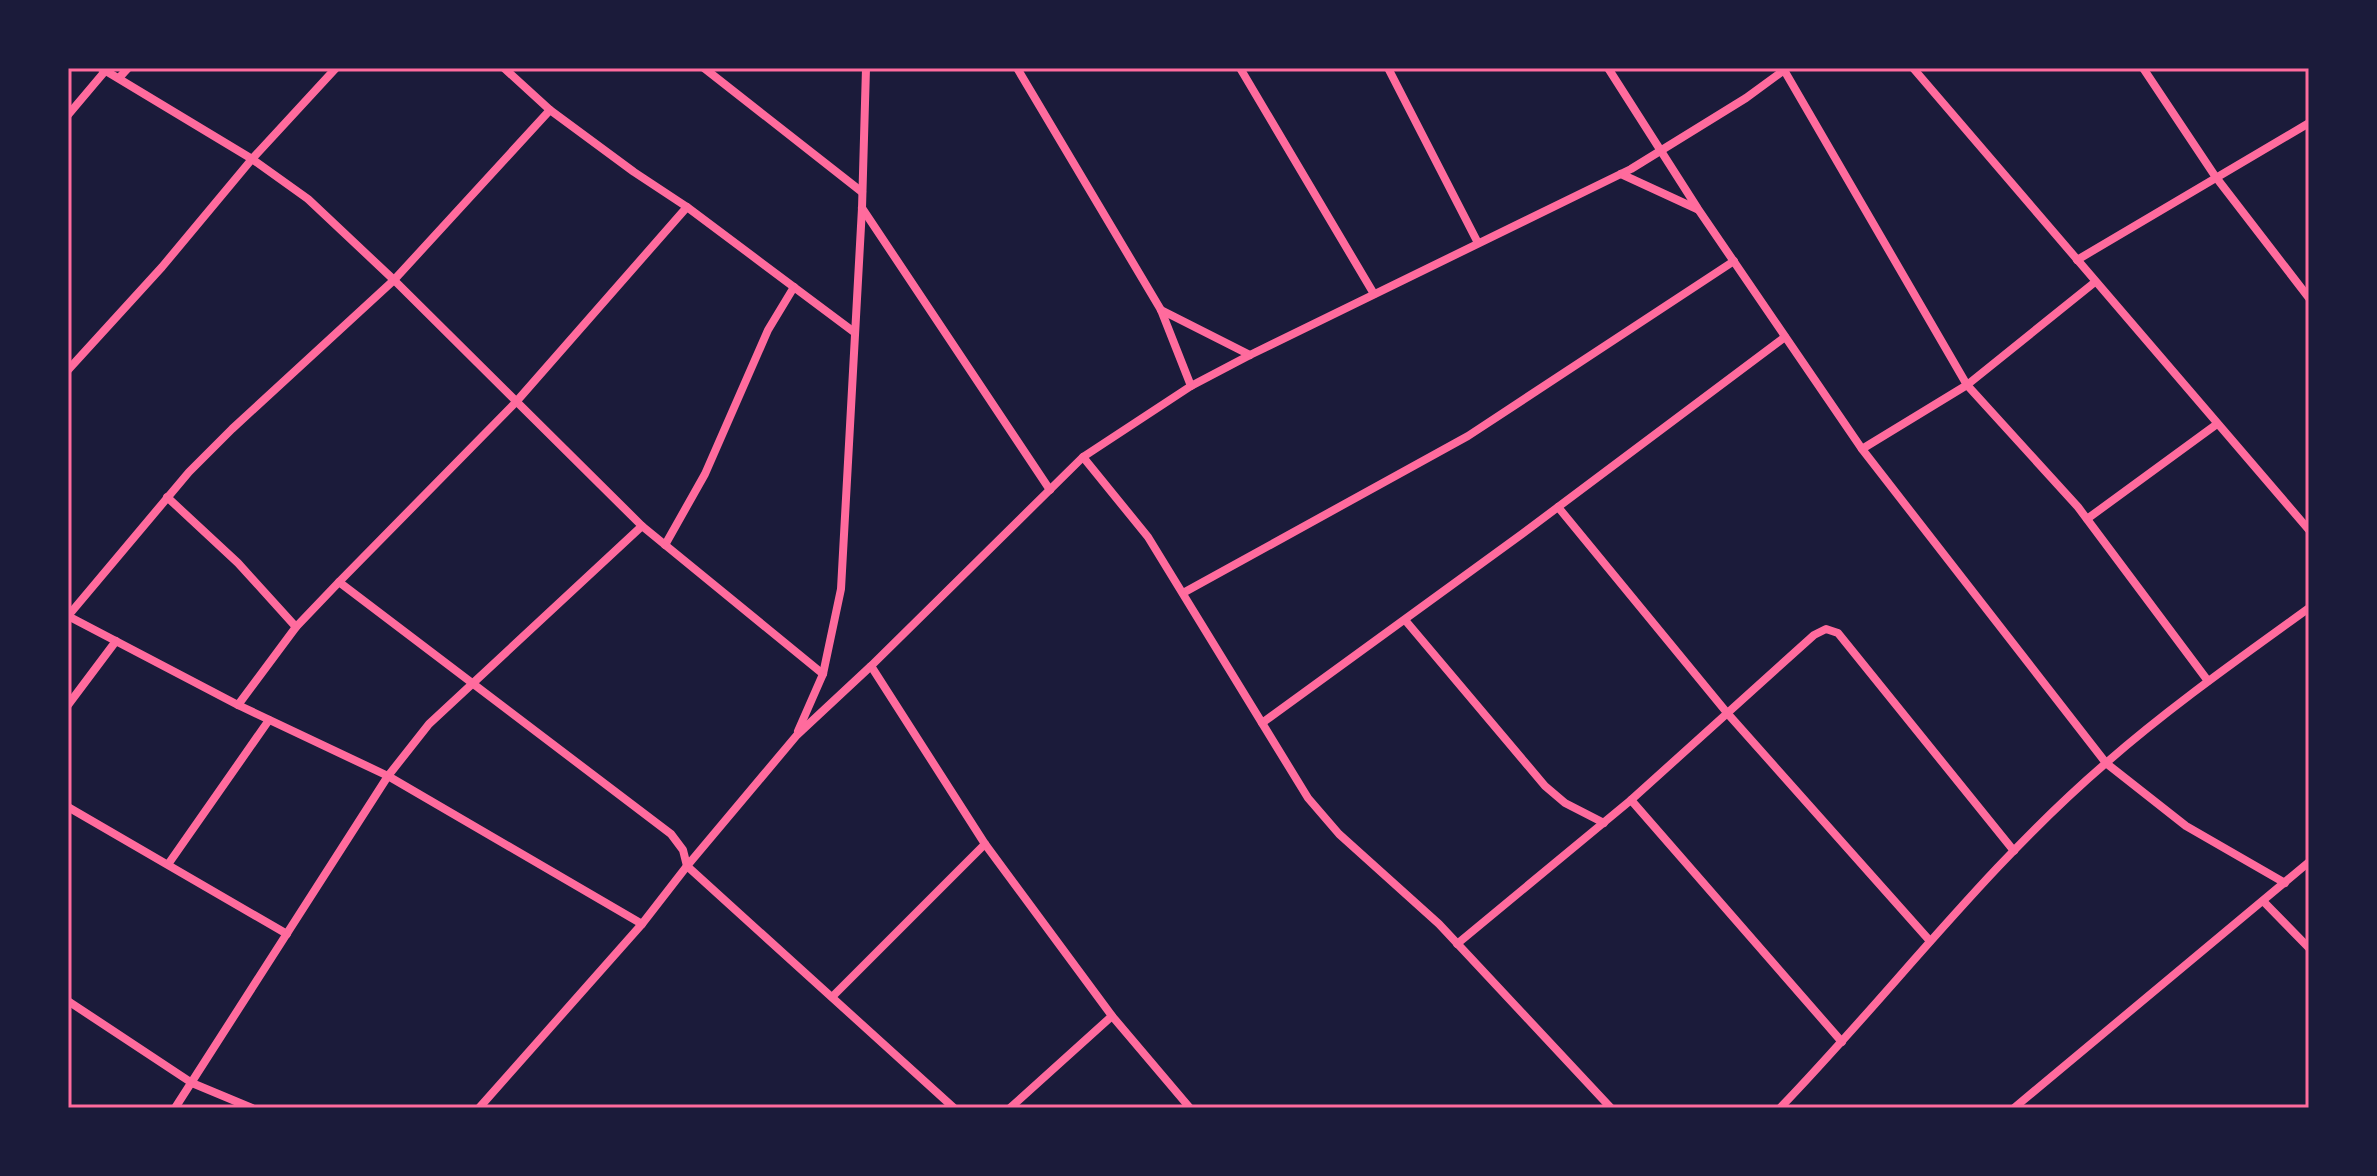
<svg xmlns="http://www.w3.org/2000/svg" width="2377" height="1176" font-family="Literata,serif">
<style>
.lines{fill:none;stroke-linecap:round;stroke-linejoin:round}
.minor{stroke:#ff6b9d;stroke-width:8}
.neatline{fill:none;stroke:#ff6b9d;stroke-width:3}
</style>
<rect width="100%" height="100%" fill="#1b1b3a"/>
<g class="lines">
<g class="minor">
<polyline points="101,68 252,159 308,199 394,280 642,526 823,674"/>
<polyline points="504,68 550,110 634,172 687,207 854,332"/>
<polyline points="704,68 862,192"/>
<polyline points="1017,68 1161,310 1191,386"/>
<polyline points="1240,68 1374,294"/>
<polyline points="1388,68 1478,243"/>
<polyline points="1608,68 1698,209 1862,449 2106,763 2186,826 2285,883"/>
<polyline points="1913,68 2309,530"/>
<polyline points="2143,68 2215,176 2309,298"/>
<polyline points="1784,70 1967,385 2078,507 2208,681"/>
<polyline points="119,78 128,68"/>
<polyline points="550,110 394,280 232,429 189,472 68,616 238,705 388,776 642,924"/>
<polyline points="68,115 106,70"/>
<polyline points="1621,174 1697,209"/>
<polyline points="862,208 1050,490"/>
<polyline points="2077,260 2309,123"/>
<polyline points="1161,310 1250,355"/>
<polyline points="68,370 162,267 252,159 336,68"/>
<polyline points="1862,449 1967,385 2095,282"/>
<polyline points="1083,457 1148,537 1308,798 1339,834 1439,924 1611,1108"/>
<polyline points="167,497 238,563 296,627"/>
<polyline points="1558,507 1728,714 1930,941"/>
<polyline points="2087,519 2217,424"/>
<polyline points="665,545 705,474 768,330 794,287"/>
<polyline points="339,582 516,402 687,207"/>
<polyline points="1183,593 1468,436 1734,261"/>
<polyline points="1405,620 1545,786 1565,803 1604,823"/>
<polyline points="871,666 985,844 1112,1016 1190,1108"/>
<polyline points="68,705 116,641"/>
<polyline points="238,705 296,627 339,582 671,834 683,850 687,866 954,1108"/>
<polyline points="1262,723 1522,534 1785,337"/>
<polyline points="798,731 823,674 841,589 862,208 866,68"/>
<polyline points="1631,800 1842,1042"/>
<polyline points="68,807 287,934"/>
<polyline points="169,863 269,720"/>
<polyline points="2263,901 2309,948"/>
<polyline points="1457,944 1631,800 1814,635 1826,629 1838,633 2014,851"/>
<polyline points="832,997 985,844"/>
<polyline points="68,1001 192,1083 252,1108"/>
<polyline points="175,1108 388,776 429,724 642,526"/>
<polyline points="479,1108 642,924 687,866 797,735 871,666 1083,457 1191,386 1250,355 1631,169 1746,98 1787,68"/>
<polyline points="1010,1108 1112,1016"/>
<path d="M1780 1108C1890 994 1986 866 2106 763 2170 707 2240 658 2309 608"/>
<polyline points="2014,1108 2309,862"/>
</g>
</g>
<rect width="2377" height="1176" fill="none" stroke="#1b1b3a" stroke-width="140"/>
<rect x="70" y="70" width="2237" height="1036" class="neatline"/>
</svg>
